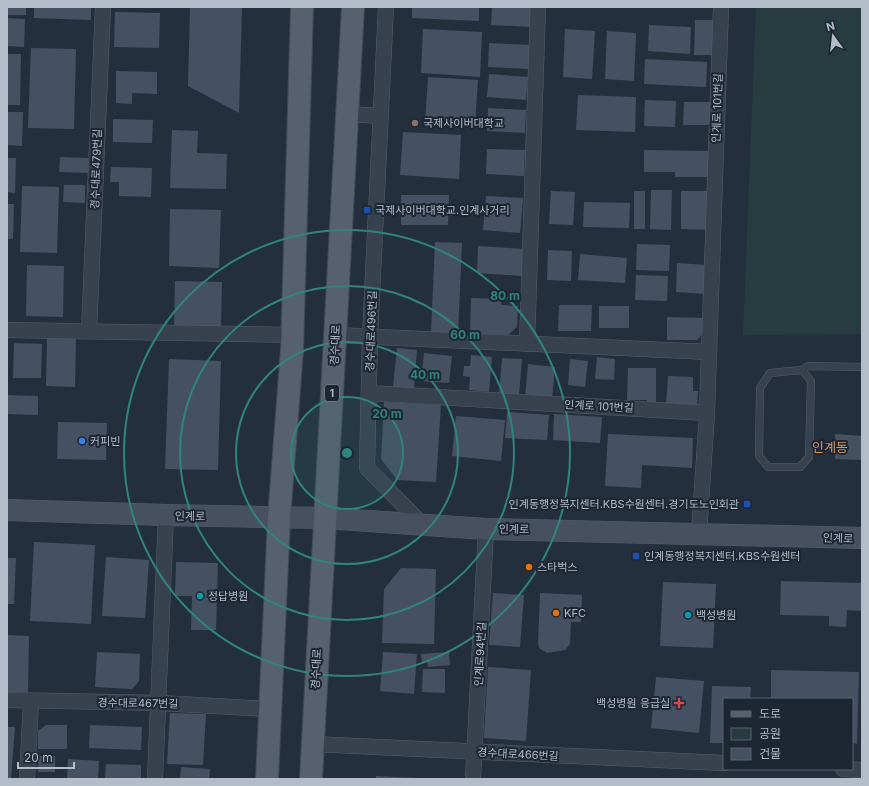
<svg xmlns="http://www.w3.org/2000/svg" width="869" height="786" font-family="Inter,'Noto Sans KR',sans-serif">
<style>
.green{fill:#263c3f}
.building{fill:#455162}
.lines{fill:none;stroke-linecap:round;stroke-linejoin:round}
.lane-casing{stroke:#565f6c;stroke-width:8}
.street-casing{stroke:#565f6c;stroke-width:16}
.secondary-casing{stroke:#565f6c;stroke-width:22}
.primary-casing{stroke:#414a57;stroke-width:24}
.lane{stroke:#38414e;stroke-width:7}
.street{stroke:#38414e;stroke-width:15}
.secondary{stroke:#465061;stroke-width:21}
.primary{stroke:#56606e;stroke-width:22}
.ring{fill:none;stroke:#308480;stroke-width:2}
.education-dot{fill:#8d6e63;stroke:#1d2633;stroke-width:1.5}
.transit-dot{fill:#1a4fb4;stroke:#1d2633;stroke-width:1.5}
.shop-dot{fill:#3f7fe0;stroke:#1d2633;stroke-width:1.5}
.food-dot{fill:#e8710a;stroke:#1d2633;stroke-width:1.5}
.culture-dot{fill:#0f9aa8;stroke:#1d2633;stroke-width:1.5}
.health-dot{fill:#e0444e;stroke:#1d2633;stroke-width:1.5}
.labels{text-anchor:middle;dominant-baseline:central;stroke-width:4;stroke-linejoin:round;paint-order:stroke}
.shield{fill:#1d2633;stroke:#878f9c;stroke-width:1}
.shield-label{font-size:10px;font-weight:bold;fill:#b4bcc9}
.street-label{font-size:11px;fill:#b4bcc9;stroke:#1d2633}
.poi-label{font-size:11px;fill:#b4bcc9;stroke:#1d2633;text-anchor:start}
.quarter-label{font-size:13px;fill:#d59563;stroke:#1d2633}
.centre{fill:#308480;stroke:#1d2633;stroke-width:2}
.ring-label{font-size:12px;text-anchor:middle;font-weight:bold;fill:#308480;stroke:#1d2633;stroke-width:4;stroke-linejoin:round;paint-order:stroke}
</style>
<rect width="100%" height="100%" fill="#242f3e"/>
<polygon class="green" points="756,7 862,7 862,334 743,335"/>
<g class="building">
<rect x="7" y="7" width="19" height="8"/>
<polygon points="34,7 91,7 91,20 34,18"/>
<polygon points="190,7 242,7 239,113 188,86"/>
<polygon points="412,7 479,7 479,21 412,18"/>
<polygon points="492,7 533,7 532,27 491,25"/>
<polygon points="115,12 160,13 159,48 114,47"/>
<polygon points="7,18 25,19 24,47 7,46"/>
<polygon points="695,20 717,20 716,55 694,55"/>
<polygon points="649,25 691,27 690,54 648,51"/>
<polygon points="423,29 482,32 480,77 421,73"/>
<polygon points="565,29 595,31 592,79 563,77"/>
<polygon points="607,31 636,33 634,81 605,79"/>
<polygon points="489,43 531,45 529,69 488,67"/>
<polygon points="31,48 76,49 74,129 28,128"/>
<polygon points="7,54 21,54 20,105 7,105"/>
<polygon points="645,59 707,62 706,87 644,84"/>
<polygon points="116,71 157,72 157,94 132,93 132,104 116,103"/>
<polygon points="489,74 528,77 526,100 487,97"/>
<polygon points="428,77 478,80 475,124 425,122"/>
<polygon points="578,95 636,97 635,132 576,130"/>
<polygon points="645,100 676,101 675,127 644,126"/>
<polygon points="684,102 713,102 713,125 683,125"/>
<polygon points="488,108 526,110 525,133 487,131"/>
<polygon points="7,112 23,112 22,146 7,145"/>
<polygon points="113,119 153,120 152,143 113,142"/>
<polygon points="172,130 198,131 197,153 227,154 226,189 170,188"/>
<polygon points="403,132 461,135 459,179 400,175"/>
<polygon points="487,149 525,150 524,176 486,174"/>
<polygon points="644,150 709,151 709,177 675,177 675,172 644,172"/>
<polygon points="60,157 88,158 88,173 59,172"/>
<polygon points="7,158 16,158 15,193 7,192"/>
<polygon points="111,167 152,168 151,197 119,196 119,182 110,182"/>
<polygon points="64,185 85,185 85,203 63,202"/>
<polygon points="22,186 59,187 57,253 20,252"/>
<polygon points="651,190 672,190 671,230 650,229"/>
<polygon points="551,191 575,192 573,225 549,224"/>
<rect x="634" y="191" width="11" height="38"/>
<polygon points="681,191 711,191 710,230 681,229"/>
<polygon points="401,195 449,195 448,225 401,225"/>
<polygon points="486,196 523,198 520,233 483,230"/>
<polygon points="584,202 630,203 629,228 583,227"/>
<polygon points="7,204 14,204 13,239 7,239"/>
<polygon points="170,209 221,210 219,268 169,266"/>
<polygon points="435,242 462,243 458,334 431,333"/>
<polygon points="637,244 670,245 669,271 636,270"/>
<polygon points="478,246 524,249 522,276 477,273"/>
<polygon points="548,250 572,251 571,281 547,280"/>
<polygon points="580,254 627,258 625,283 578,280"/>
<polygon points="677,263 707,265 706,294 676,292"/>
<polygon points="27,265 64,266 63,317 26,316"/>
<polygon points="636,275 668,276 667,301 635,300"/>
<polygon points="175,281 222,282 221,327 174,325"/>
<polygon points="471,298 502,299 501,305 518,306 517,327 508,335 470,333"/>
<polygon points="559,305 592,305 591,331 558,331"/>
<rect x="599" y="306" width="30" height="22"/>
<polygon points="667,317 706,318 706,330 697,340 667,340"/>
<polygon points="47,338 76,338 75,387 46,386"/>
<polygon points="14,343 42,344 41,378 13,378"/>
<polygon points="397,348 417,350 414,389 393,387"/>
<polygon points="424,353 452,356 449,383 421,381"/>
<polygon points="471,355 492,357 489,392 469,390 470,377 463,376 464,366 470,366"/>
<polygon points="597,357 615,359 614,380 595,379"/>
<polygon points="502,358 522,359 519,395 499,395"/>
<polygon points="169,359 221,361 218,470 165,469"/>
<polygon points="570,359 588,361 585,387 568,385"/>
<polygon points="528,364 555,367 552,400 525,398"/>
<polygon points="628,368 656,368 656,405 647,405 647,400 627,400"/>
<polygon points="668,376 693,377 693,391 698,391 697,407 666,406"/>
<polygon points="7,395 38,396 38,415 7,414"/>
<polygon points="384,402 441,405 436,482 397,480 381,459"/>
<polygon points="507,412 549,415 547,440 505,438"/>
<polygon points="554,414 602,417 600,443 553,440"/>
<polygon points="456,416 505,420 501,461 452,456"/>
<polygon points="58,422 107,423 106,460 57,459"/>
<polygon points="608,434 693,438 692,468 642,465 641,488 605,486"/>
<polygon points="835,434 862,436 862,460 835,459"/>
<polygon points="34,542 95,545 91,624 30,621"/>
<polygon points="106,557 149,560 145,618 102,616"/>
<polygon points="7,558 16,558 14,604 7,604"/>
<polygon points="176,562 218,563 216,630 191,630 192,596 175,596"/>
<polygon points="401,568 436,569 434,644 382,643 384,589"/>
<polygon points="781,581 862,583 862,611 847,610 846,627 829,626 829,616 780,615"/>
<polygon points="663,582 716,584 713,648 660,646"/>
<polygon points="493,593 524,595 520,647 489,645"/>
<polygon points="540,593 582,595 581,622 571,622 570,644 565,650 547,653 539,648 538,643"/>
<polygon points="7,635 29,636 28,692 7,692"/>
<polygon points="97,652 140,654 139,681 132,689 95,687"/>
<polygon points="383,652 417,654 414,694 380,691"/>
<polygon points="449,652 450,665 428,667 427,662 422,662 421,654"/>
<polygon points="488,667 531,670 526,741 484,738"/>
<polygon points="423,669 445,669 445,693 422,692"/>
<polygon points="771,670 859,672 857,744 852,743 852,699 771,699"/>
<polygon points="656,677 704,681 699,733 651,728"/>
<polygon points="712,686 751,687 750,699 724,699 724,743 710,743"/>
<polygon points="170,713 206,714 203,765 167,764"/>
<polygon points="46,725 67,725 67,749 38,749 38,731"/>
<polygon points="90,725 142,727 141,750 89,748"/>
<polygon points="7,727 15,727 11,779 7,779"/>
<rect x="38" y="756" width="17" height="16"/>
<polygon points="68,759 99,761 98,779 67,779"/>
<polygon points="106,764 141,765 141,779 105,779"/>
<polygon points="181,767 210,769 209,779 180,779"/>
<polygon points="376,776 417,778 417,779 376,779"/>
</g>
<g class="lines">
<g class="lane-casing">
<polyline id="lane" points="802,370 811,381 809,457 800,467 768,467 759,456 760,388 770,373 802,370 808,366 862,367"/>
</g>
<g class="street-casing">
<g id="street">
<polyline points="386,7 370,336 367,468 422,524"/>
<polyline points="347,114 381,116"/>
<polyline points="7,330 293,335"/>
<polyline points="89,331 103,7"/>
<polyline points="335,335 709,352 707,413"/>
<polyline points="527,344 538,7"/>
<polyline points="709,352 721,7"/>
<polyline points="369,393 707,413 699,534"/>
<polyline points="7,700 160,703 269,709"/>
<polyline points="312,744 724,763"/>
<polyline points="843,769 862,770"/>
<polyline points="27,779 31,701"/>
<polyline points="155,779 166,515"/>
<polyline points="473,779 486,529"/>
</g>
</g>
<g class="secondary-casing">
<polyline id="secondary" points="7,510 166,515 325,518 486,529 862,538"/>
</g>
<g class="primary-casing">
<g id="primary">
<polyline points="267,779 279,518 292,350 302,7"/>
<polyline points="311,779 353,7"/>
</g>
</g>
<use href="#lane" class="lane"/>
<use href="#street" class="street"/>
<use href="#secondary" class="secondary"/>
<use href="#primary" class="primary"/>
</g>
<circle cx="347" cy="453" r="56" fill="#308480" fill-opacity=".12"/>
<g class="ring">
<circle cx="347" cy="453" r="56"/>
<circle cx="347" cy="453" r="111"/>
<circle cx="347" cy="453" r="167"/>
<circle cx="347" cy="453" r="223"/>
</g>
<circle class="education-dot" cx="415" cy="123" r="4"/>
<g class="transit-dot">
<rect x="363" y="206" width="8" height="8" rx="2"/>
<rect x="743" y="500" width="8" height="8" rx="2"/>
<rect x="632" y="552" width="8" height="8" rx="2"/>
</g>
<circle class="shop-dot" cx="82" cy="441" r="4"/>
<g class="food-dot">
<circle cx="529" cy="567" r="4"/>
<circle cx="556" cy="613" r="4"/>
</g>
<g class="culture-dot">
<circle cx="200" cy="596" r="4"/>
<circle cx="688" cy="615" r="4"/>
</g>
<path class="health-dot" d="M677 697h4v4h4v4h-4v4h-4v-4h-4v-4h4z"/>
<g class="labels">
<rect class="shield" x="325" y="385" width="14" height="16" rx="3"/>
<g class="shield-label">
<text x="332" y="393">1</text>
</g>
<g class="street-label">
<text transform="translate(717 108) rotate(-88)">인계로 101번길</text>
<text transform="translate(96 169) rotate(-88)">경수대로479번길</text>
<text transform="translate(371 331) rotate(-88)">경수대로496번길</text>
<text transform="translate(335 345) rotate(-87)">경수대로</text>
<text transform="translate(599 406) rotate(3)">인계로 101번길</text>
<text transform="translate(190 516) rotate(1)">인계로</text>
<text transform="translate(514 529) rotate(1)">인계로</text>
<text transform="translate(838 538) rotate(2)">인계로</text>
<text transform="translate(480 654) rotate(-87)">인계로94번길</text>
<text transform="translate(316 669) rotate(-87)">경수대로</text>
<text transform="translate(138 703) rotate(1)">경수대로467번길</text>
<text transform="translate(518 754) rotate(3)">경수대로466번길</text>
</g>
<g class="poi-label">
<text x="423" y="123">국제사이버대학교</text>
<text x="375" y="210">국제사이버대학교.인계사거리</text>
<text x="90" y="441">커피빈</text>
<text x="739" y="504" text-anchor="end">인계동행정복지센터.KBS수원센터.경기도노인회관</text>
<text x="644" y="556">인계동행정복지센터.KBS수원센터</text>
<text x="537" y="567">스타벅스</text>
<text x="208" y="596">정답병원</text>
<text x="564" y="613">KFC</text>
<text x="696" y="615">백성병원</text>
<text x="670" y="703" text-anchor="end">백성병원 응급실</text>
</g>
<g class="quarter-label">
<text x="830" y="447">인계동</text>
</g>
</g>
<circle cx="347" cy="453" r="6" class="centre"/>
<g class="ring-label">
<text x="505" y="300">80 m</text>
<text x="465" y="339">60 m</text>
<text x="425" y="379">40 m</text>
<text x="387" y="418">20 m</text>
</g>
<rect width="869" height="786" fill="none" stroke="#b4bcc9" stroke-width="16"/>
<rect x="723" y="698" width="130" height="72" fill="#1d2633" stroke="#59626f"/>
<rect x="731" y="711" width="20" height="6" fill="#56606e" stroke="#59626f"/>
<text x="759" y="718" font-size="12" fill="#b4bcc9">도로</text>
<rect x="731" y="728" width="20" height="12" fill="#263c3f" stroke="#59626f"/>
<text x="759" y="738" font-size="12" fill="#b4bcc9">공원</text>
<rect x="731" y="748" width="20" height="12" fill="#455162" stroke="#59626f"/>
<text x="759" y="758" font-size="12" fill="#b4bcc9">건물</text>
<g transform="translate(833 36) rotate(345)" stroke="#1d2633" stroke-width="3" paint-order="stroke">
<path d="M0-3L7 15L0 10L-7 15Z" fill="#b4bcc9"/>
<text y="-6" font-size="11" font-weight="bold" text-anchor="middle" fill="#b4bcc9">N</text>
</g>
<path d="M18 762v6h56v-6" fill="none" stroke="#b4bcc9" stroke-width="2"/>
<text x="24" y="762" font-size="12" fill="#b4bcc9" stroke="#1d2633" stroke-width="3" paint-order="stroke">20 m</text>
</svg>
